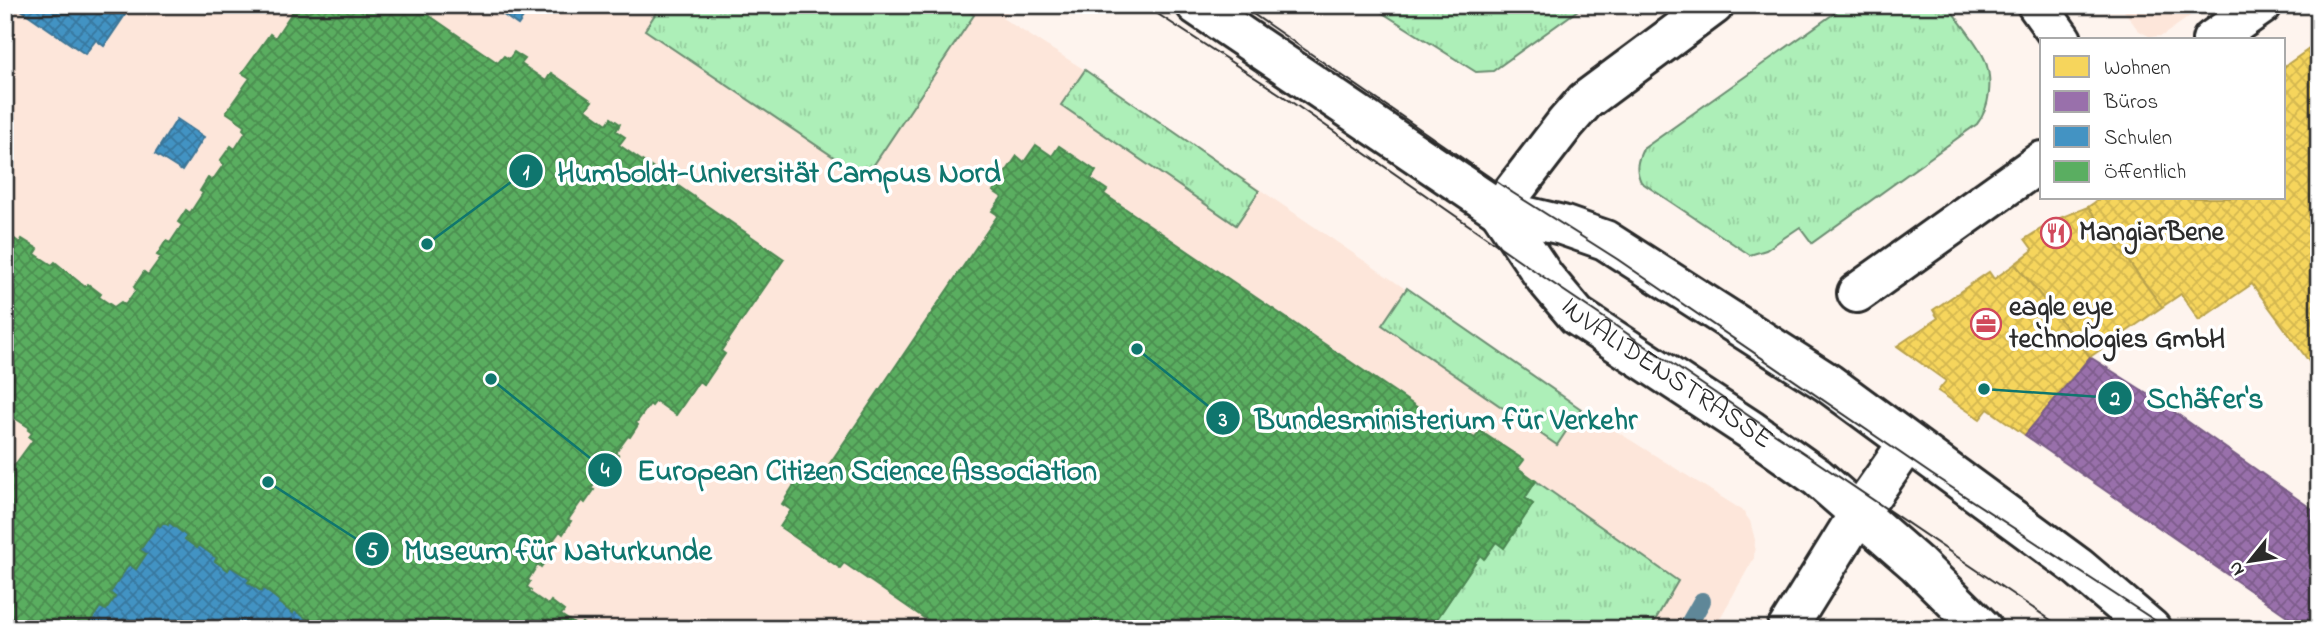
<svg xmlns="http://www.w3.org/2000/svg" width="2324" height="634" font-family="'Indie Flower',sans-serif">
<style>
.built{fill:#fde6da}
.grass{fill:url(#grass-tufts);stroke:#6c8d72;stroke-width:2}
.homes{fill:url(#homes-cross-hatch);stroke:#b9a24d;stroke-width:2}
.offices{fill:url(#offices-cross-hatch);stroke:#785b85;stroke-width:2}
.schools{fill:url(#schools-cross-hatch);stroke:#3c7495;stroke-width:2}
.public{fill:url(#public-cross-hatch);stroke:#4c8751;stroke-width:2}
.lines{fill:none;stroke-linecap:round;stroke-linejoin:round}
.stream{stroke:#5e8798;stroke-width:18}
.street-casing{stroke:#2b2b2b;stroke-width:44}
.secondary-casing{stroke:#2b2b2b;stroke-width:44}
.street{stroke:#fff;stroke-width:38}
.secondary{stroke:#fff;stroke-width:38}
.tram{stroke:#2b2b2b;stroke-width:2}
.labels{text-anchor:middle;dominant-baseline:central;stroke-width:7;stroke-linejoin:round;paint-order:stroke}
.poi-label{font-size:28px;font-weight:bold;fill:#2b2b2b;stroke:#fff;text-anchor:start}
.street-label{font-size:28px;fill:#2b2b2b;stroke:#fff}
.leader{fill:none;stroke:#0f766e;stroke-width:2.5}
.callout-dot{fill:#0f766e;stroke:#fff;stroke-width:2.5}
.mark-label{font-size:21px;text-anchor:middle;font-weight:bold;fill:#fff}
.callout-label{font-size:30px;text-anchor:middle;font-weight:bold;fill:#0f766e;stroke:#fff;stroke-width:7;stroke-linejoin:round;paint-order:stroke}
</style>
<defs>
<pattern id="grass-tufts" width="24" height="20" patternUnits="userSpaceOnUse" patternTransform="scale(1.75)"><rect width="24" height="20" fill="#adefb8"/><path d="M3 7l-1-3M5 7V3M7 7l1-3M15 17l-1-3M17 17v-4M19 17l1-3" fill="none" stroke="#95cd9e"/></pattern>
<pattern id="homes-cross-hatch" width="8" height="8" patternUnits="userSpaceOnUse" patternTransform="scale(1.75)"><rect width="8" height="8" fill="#f6d55c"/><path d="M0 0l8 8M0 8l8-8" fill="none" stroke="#d3b750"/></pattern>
<pattern id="offices-cross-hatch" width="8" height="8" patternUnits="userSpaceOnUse" patternTransform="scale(1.75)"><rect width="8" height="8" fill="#9970ab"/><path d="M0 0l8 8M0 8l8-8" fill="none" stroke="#7d5c8b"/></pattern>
<pattern id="schools-cross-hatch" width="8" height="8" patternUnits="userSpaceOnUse" patternTransform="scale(1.75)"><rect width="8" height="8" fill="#4393c3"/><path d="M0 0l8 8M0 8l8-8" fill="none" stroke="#38789f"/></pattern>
<pattern id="public-cross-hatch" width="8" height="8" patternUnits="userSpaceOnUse" patternTransform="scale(1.75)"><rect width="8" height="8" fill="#5aae61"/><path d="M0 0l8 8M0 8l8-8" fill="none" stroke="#4b8e50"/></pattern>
</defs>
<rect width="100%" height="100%" fill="#fef4ee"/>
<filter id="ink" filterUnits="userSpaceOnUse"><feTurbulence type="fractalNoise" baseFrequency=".0143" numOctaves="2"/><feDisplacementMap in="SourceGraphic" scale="14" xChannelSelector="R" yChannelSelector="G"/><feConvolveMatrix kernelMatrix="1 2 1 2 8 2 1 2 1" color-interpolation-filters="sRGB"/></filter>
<g filter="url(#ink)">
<g class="built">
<polygon points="5,5 1014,5 1002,18 1085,70 1581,409 1742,510 1750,521 1755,540 1754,558 1714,629 5,629"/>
<polygon points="2120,5 2206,5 2162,36 2150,37 2138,30"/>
</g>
<g class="grass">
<polygon points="661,5 959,5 974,15 865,178 645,30"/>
<polygon points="1370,5 1585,5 1493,71 1476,72"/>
<path d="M1846 5H1947C1959 22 1977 41 1985 60 1993 80 1990 108 1977 124L1812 243 1800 227 1766 250 1750 255 1641 182C1635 169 1637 161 1643 149Z"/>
<polygon points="1085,70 1259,191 1236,225 1061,105"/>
<polygon points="1407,288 1581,409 1557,445 1382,325"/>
<polygon points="1536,481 1678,581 1650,629 1430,629 1480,555 1485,558 1496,542 1504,547 1533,504 1525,498"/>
</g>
<g class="homes">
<polygon points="2319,42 2319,375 2252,284 2199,320 2181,294 2162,307 2088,207 2101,198 2284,198 2284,64 2285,66"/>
<polygon points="2088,207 2162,307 2090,357 2015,264 2033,250 2025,239 2055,220"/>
<polygon points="2015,264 2090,357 2025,435 1988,409 1980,419 1938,391 1946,381 1897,346 1938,318 1933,310 1989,272 1994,279"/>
</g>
<polygon class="offices" points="2090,357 2153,397 2319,514 2319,629 2306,629 2025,435"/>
<g class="schools">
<polygon points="14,5 120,5 127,12 104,46 96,40 85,54"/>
<polygon points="489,5 526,5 530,8 518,25"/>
<polygon points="177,119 204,137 182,171 155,154"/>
<polygon points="163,522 168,525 169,522 187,536 185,539 197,548 199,545 217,558 215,561 228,570 230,566 250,579 248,582 261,591 263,588 280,601 279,603 293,613 294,610 312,622 310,626 313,628 85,629 100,607 106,610 115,597 110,593 129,564 136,569 146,554 140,550 158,524 160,526"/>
</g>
<g class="public">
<polygon points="297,5 414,5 498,63 504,56 509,59 514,52 525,59 521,64 546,81 551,73 592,101 586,109 607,124 611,118 620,124 616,131 625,137 619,145 784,259 721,351 725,354 704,385 699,381 676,415 656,401 652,406 650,404 636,423 638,425 630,437 628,436 615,454 618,455 609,469 606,467 591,489 594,490 585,503 582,500 568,520 571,521 563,534 560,531 546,550 551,553 541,567 538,564 528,580 530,582 527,587 531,590 529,592 548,605 551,601 564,611 561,615 579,627 582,623 590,629 313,629 310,626 312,622 294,610 293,613 279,603 280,601 263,588 261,591 248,582 250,579 230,566 228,570 215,561 217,558 199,545 197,548 185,539 187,536 169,522 168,525 163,522 160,526 158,524 140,550 146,554 136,569 129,564 110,593 115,597 106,610 100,607 85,629 5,629 5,469 9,463 14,466 33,440 29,437 32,433 28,430 30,428 13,417 10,420 5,416 5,232 20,243 22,239 38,249 35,254 52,265 55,262 85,287 88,284 101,294 99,297 114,307 121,302 125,305 136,290 134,287 144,272 148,275 161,257 157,255 166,241 170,243 182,225 178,222 186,210 190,213 203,193 200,191 208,178 212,181 224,164 220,161 231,146 235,149 246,132 243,129 245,125 226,112 250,78 242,73 270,34 275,38"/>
<polygon points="1036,145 1052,156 1059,146 1096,171 1091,179 1107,190 1104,194 1455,433 1458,428 1475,438 1480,431 1524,460 1518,468 1536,481 1525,498 1533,504 1504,548 1496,542 1484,559 1480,555 1430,629 940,629 844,563 840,568 780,527 791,510 782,504 801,474 811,481 821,466 826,469 998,215 992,211 1002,197 993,191 1017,156 1024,162"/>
</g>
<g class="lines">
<polyline class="stream" points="1686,629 1702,601"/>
<g class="street-casing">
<g id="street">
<polyline points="2037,5 2062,40"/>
<polyline points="2212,40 2262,5"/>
<polyline points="1857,293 2042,161"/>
<polyline points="1787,629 1859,513"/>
</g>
</g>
<g class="secondary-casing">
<g id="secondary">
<polyline points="1196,5 1499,210 1562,225 1605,240 1828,383 2078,567 2151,629"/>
<path id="s1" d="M1499 210 1545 278 1577 316 1752 431 1817 477 1917 564 1983 629"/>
<polyline points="1499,210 1565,124 1585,101 1714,5"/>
<polyline points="1859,513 1908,443"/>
</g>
</g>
<use href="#street" class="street"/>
<use href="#secondary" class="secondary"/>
<g class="tram">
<polyline points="1144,5 1280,94 1545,278 2064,629"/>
<polyline points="1240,5 1513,193 1617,259 1931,474 2168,629"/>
</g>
</g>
</g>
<defs>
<g id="restaurant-ring" transform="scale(1.575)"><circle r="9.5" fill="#fff" stroke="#d1495b" stroke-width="1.5"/><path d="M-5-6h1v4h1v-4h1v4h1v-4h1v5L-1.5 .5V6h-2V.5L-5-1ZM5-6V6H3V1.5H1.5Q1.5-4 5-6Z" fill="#d1495b"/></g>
<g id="office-ring" transform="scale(1.575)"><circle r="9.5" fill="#fff" stroke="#d1495b" stroke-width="1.5"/><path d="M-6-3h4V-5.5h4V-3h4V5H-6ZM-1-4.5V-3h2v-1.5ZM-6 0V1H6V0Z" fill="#d1495b"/></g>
</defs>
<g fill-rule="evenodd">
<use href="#restaurant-ring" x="2056" y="233"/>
<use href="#office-ring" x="1986" y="324"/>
</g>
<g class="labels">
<g class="poi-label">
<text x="2079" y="233">MangiarBene</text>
<text x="2009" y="308">eagle eye<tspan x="2009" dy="32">technologies GmbH</tspan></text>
</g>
<g class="street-label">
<text stroke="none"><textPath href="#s1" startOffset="238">INVALIDENSTRASSE</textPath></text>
</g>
</g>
<path class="leader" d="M427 244L526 171M1984 389L2115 398M1137 349L1223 418M491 379L605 470M268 482L372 549"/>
<g class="callout-dot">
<circle cx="427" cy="244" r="7"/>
<circle cx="1984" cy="389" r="7"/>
<circle cx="1137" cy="349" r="7"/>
<circle cx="491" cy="379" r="7"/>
<circle cx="268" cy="482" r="7"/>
<circle cx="526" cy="171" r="18"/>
<circle cx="2115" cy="398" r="18"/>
<circle cx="1223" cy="418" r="18"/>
<circle cx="605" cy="470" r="18"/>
<circle cx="372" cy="549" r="18"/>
</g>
<g class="mark-label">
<text x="526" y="179">1</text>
<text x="2115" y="405">2</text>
<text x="1223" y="426">3</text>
<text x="605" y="477">4</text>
<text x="372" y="557">5</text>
</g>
<g class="callout-label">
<text x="779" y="182">Humboldt-Universität Campus Nord</text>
<text x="2205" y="408">Schäfer's</text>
<text x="1446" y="429">Bundesministerium für Verkehr</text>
<text x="867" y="480">European Citizen Science Association</text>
<text x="558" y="560">Museum für Naturkunde</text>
</g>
<rect width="2324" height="634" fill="none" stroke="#fff" stroke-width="28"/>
<rect x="14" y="14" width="2296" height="606" fill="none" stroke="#2b2b2b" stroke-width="2.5" filter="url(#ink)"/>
<rect x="2040" y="38" width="245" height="161" fill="#ffffff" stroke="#aaaaaa" stroke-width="2"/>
<rect x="2054" y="56" width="35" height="21" fill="#f6d55c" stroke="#aaaaaa" stroke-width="2"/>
<text x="2104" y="74" font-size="21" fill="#2b2b2b">Wohnen</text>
<rect x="2054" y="91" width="35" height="21" fill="#9970ab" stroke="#aaaaaa" stroke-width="2"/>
<text x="2104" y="108" font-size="21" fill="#2b2b2b">Büros</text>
<rect x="2054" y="126" width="35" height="21" fill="#4393c3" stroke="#aaaaaa" stroke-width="2"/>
<text x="2104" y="144" font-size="21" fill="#2b2b2b">Schulen</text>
<rect x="2054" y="161" width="35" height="21" fill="#5aae61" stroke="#aaaaaa" stroke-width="2"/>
<text x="2104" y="178" font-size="21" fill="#2b2b2b">Öffentlich</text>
<g transform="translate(2250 561) rotate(240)" stroke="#ffffff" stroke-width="5" paint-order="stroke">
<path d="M0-5L12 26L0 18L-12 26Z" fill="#2b2b2b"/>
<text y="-10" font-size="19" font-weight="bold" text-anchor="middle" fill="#2b2b2b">N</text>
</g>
</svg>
